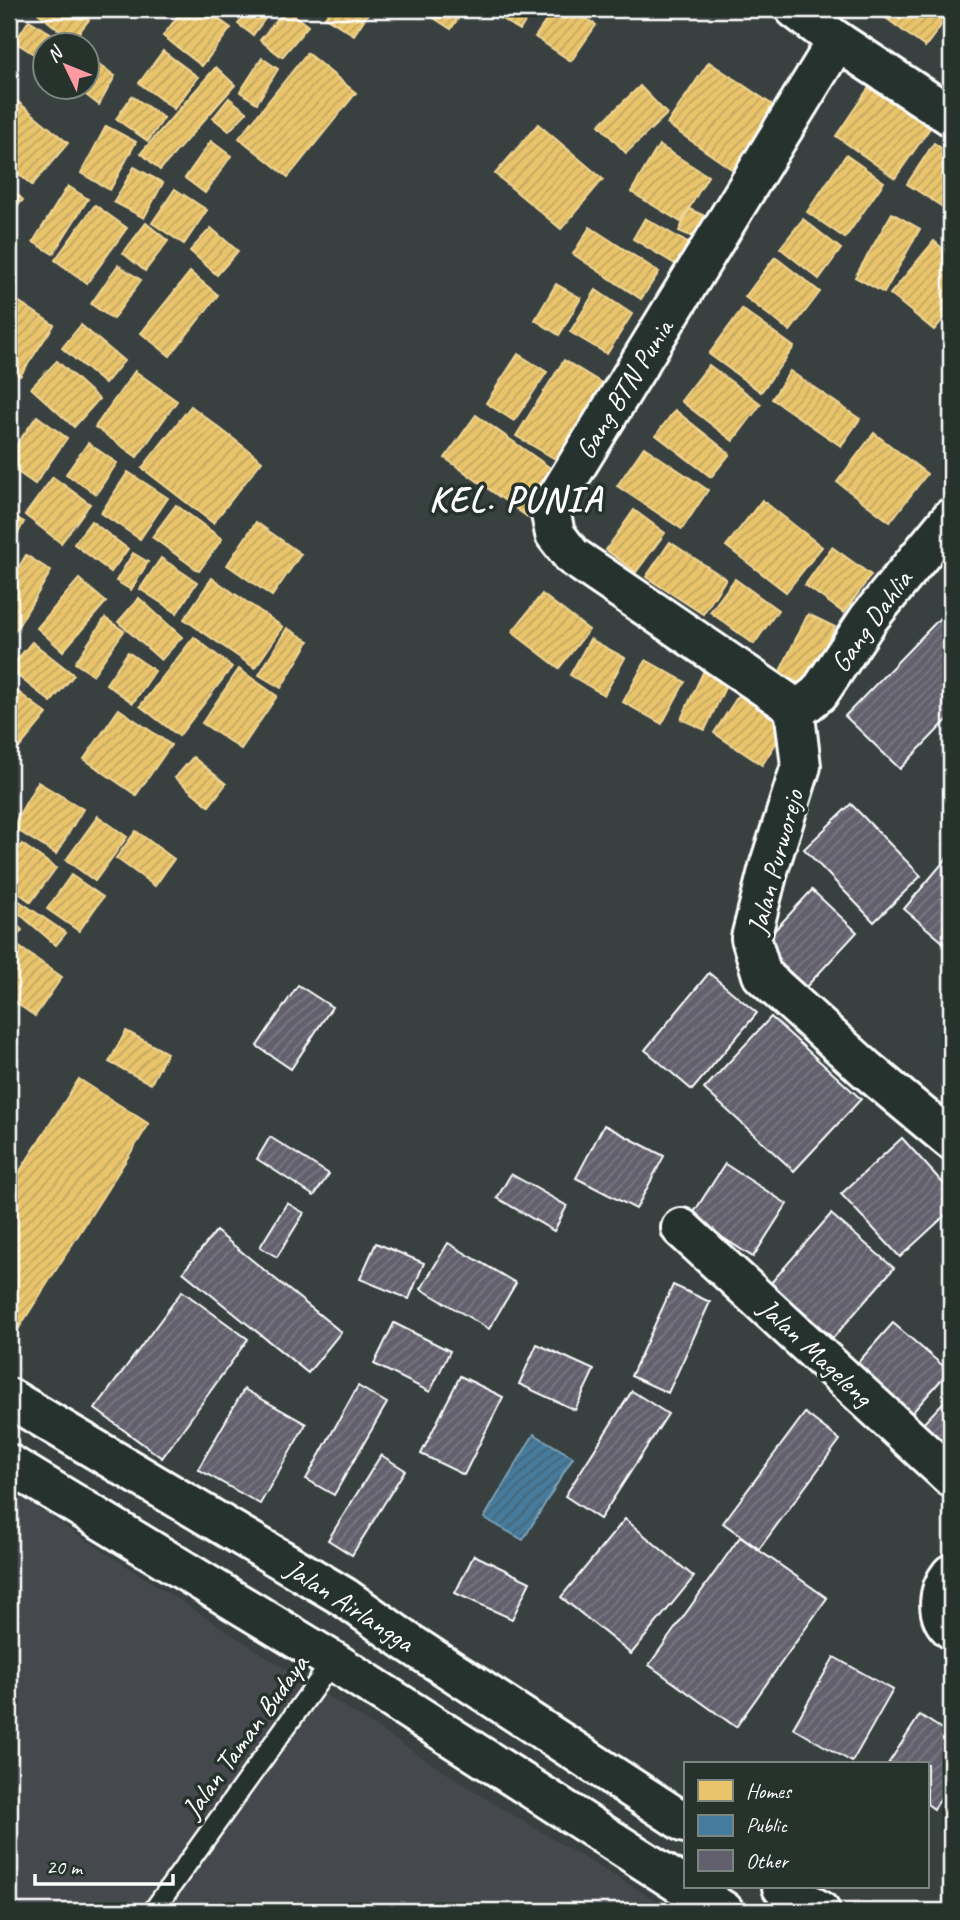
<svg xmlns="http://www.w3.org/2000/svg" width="960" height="1920" font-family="Caveat,sans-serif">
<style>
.built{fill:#454a4d}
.homes{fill:url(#homes-hatch);stroke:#f0d697;stroke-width:2}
.public{fill:url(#public-hatch);stroke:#7da3ba;stroke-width:2}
.building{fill:url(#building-hatch);stroke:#fff;stroke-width:2}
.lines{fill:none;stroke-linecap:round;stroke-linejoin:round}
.lane-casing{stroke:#fff;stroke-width:24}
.street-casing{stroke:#fff;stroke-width:44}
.secondary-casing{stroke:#fff;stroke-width:44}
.lane{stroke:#26332d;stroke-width:19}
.street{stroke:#26332d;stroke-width:38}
.secondary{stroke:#26332d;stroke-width:38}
.labels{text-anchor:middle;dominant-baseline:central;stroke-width:7;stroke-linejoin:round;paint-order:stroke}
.street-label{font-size:28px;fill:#fff;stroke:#26332d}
.district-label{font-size:35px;font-weight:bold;letter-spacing:2px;fill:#fff;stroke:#26332d}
</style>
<defs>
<pattern id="homes-hatch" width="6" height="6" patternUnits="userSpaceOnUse" patternTransform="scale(1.75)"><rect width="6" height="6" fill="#e9c46a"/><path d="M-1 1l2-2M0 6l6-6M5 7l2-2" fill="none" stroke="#c2a662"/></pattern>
<pattern id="public-hatch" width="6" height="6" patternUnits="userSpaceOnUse" patternTransform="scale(1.75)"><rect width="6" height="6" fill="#457b9d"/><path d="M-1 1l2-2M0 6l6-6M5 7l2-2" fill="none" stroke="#486474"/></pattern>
<pattern id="building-hatch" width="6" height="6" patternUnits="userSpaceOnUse" patternTransform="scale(1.75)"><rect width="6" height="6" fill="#62606c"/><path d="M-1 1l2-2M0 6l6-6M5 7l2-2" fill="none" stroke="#7a7882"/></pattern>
</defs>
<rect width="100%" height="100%" fill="#384040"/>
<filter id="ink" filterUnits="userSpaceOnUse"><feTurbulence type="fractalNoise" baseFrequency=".0143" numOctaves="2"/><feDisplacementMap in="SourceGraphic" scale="14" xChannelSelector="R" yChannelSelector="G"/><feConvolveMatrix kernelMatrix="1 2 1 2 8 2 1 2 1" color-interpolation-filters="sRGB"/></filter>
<g filter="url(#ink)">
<polygon class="built" points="9,1490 496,1805 673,1911 9,1911"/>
<g class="homes">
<polygon points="41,9 76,9 89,20 72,41 38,13"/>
<polygon points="183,9 204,9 231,28 202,66 163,36"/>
<polygon points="249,9 272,9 253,35 238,24"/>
<polygon points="286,9 308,26 282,57 260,40"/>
<polygon points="331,9 371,9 354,35 325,17"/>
<polygon points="420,9 464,9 451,29"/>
<polygon points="485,9 533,9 520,30"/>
<polygon points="554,9 572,9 596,25 571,61 535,37"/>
<polygon points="893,9 951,9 951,12 925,47 886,18"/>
<polygon points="29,20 67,43 65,46 46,46 46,62 15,42"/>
<polygon points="163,51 198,77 174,109 139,83"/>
<polygon points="307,53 356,93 288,177 239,138"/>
<polygon points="88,56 115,76 99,105 77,88 88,88"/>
<polygon points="262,58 278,69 257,103 240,92"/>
<polygon points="709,62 786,114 743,177 667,124"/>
<polygon points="216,67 235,85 160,170 141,153"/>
<polygon points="640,86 667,114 626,153 599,125"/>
<polygon points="870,86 930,128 895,178 836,136"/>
<polygon points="11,96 68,143 32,185 9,166 9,98"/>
<polygon points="132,96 164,118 148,141 116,119"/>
<polygon points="229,98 247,112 229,131 213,118"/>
<polygon points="538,124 603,179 561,229 495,174"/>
<polygon points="106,126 136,142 110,190 81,173"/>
<polygon points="211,141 231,156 205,193 185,178"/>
<polygon points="934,143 951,155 951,200 946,209 907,184"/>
<polygon points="659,145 708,176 681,222 631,192"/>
<polygon points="846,155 884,182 845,238 807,212"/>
<polygon points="134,167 163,183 144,218 114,202"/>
<polygon points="9,186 23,200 9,214"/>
<polygon points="68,186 88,199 53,254 33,242"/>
<polygon points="175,189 207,210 184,244 152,223"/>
<polygon points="95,205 127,228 87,283 55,260"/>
<polygon points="689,209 721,223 711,245 679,231"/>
<polygon points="892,213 920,229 884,293 855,277"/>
<polygon points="645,218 693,246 680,267 633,239"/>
<polygon points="803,219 841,249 819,279 780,248"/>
<polygon points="146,223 168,241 145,271 123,253"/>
<polygon points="590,227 659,272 641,299 573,254"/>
<polygon points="211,228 238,251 217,275 190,251"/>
<polygon points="934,241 951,256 951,310 934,330 890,294"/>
<polygon points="775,257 820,292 790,331 745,297"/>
<polygon points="118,265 141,280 113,319 91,304"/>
<polygon points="190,272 218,295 170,356 141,333"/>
<polygon points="556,284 581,298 559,335 535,320"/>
<polygon points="596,290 632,314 607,354 570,332"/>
<polygon points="9,295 54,325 20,376 9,368"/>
<polygon points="742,309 794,347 761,392 709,354"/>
<polygon points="81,325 124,361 105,384 62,348"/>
<polygon points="518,354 547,372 514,421 486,403"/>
<polygon points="564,360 615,391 569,467 516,436"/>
<polygon points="57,361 99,399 74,427 31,388"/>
<polygon points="709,365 761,404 733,441 681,401"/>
<polygon points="135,371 177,401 137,457 95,427"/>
<polygon points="790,371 860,419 841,446 772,399"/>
<polygon points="191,406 262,461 213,523 142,468"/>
<polygon points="675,410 730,454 711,477 656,435"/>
<polygon points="476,415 563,477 532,520 445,458"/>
<polygon points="37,416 67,438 35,484 9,466 9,455"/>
<polygon points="874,433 927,474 890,522 837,482"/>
<polygon points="88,443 117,463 96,494 66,474"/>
<polygon points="644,447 708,490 682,529 617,486"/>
<polygon points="128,472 168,498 140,539 101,513"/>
<polygon points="53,477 90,504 61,543 25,515"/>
<polygon points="762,500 822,547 786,592 726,546"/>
<polygon points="176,505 222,539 199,571 152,537"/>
<polygon points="634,510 665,533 636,572 606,550"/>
<polygon points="9,514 24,522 9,550"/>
<polygon points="91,521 128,549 111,572 74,544"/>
<polygon points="256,522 301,554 272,596 227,565"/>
<polygon points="670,542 726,579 703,614 646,577"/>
<polygon points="832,547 871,575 844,613 805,585"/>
<polygon points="133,553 148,562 131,590 116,581"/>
<polygon points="26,555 51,571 11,638 9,636 9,584"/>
<polygon points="161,558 197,582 177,613 140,589"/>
<polygon points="212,578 283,627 255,668 184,619"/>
<polygon points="79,579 106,602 63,651 37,628"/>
<polygon points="735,579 778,610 754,644 710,612"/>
<polygon points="542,594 589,630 559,668 512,632"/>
<polygon points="139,598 182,637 161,660 118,622"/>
<polygon points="808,614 835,627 805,686 779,673"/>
<polygon points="105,618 124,631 93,675 75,663"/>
<polygon points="287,628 309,641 281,688 259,675"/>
<polygon points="194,637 232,667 179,736 140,706"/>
<polygon points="590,639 625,658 604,695 570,675"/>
<polygon points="32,642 74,675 51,702 9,669"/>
<polygon points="128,652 155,671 133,703 106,684"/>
<polygon points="646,660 685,682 662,724 623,702"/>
<polygon points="706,666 730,677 705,730 681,719"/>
<polygon points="239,669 277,696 241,749 202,723"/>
<polygon points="9,685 47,714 15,753 9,748"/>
<polygon points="742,690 790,721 762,765 714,733"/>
<polygon points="119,709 171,745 136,795 84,759"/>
<polygon points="193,757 226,784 209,806 175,778"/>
<polygon points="38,782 83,809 56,854 12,827"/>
<polygon points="98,816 127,837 95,881 66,860"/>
<polygon points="136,831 174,859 155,886 116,858"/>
<polygon points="22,844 56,868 31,902 9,886 9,862"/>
<polygon points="71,875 103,897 79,931 47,909"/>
<polygon points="9,894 66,933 56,945 9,905"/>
<polygon points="9,917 22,930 9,946"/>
<polygon points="15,944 62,977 35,1016 9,998 9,954"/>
<polygon points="126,1031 167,1053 151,1084 109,1062"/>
<polygon points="79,1079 149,1124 10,1342 9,1188"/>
</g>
<polygon class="public" points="534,1434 573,1457 523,1540 484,1518"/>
<g class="building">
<polygon points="943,615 951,623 951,716 900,769 845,716"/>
<polygon points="851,804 921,876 874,922 804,849"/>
<polygon points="951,853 951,949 904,909"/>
<polygon points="812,890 857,932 806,987 761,945"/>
<polygon points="709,973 757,1013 692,1090 645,1050"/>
<polygon points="298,985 332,1007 291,1069 257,1046"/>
<polygon points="771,1017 861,1099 794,1171 704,1089"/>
<polygon points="604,1125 664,1156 636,1209 576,1178"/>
<polygon points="270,1137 329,1174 314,1196 257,1159"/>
<polygon points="902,1138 951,1192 951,1210 900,1257 841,1194"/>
<polygon points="725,1164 787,1204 753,1257 691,1217"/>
<polygon points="511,1174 567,1206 554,1231 497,1198"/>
<polygon points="287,1203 304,1213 277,1257 260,1247"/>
<polygon points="831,1214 894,1268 833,1338 770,1284"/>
<polygon points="216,1231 341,1332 308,1373 183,1272"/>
<polygon points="376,1243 424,1263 409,1299 360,1279"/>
<polygon points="448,1243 516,1283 489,1329 421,1289"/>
<polygon points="673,1285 710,1302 668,1393 631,1376"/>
<polygon points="182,1291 248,1339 162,1458 95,1409"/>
<polygon points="394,1323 450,1351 430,1392 374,1364"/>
<polygon points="893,1323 949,1371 911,1414 855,1366"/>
<polygon points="537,1344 594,1370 575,1410 519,1384"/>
<polygon points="460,1376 503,1397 464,1475 421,1454"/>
<polygon points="358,1386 387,1403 334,1495 306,1479"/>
<polygon points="244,1389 306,1424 260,1504 198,1469"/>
<polygon points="632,1391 668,1414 600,1519 565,1496"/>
<polygon points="951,1394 951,1452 922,1425"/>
<polygon points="805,1413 840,1440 759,1549 723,1523"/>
<polygon points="381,1455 405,1470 352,1555 328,1540"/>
<polygon points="625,1519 694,1577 631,1654 561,1597"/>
<polygon points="740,1537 827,1598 736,1727 649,1665"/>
<polygon points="474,1555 530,1582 512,1619 455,1593"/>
<polygon points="834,1657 893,1690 852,1762 793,1728"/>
<polygon points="920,1715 951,1735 951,1783 934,1809 927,1804 927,1764 888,1764"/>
</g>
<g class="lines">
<g class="lane-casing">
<polyline id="lane" points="153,1911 333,1661"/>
</g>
<g class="street-casing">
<g id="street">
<polyline points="795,9 837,41 951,116"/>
<polyline points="837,41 550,509 555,534 572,556 794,707 804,705 819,693 869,618 951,518"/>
<polyline points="794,707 801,766 769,867 751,938 762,975 867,1070 951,1140"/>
<polyline points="681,1228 951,1477"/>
<path d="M951 1574C938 1590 935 1615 951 1629"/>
</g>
</g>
<g class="secondary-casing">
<g id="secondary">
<polyline points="9,1398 344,1597 406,1641 685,1823"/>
<polyline points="9,1464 333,1661 685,1887"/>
<polyline points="686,1887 724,1911"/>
<polyline points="782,1887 820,1911"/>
</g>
</g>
<use href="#lane" class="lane"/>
<use href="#street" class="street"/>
<use href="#secondary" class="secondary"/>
</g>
</g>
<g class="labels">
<g class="street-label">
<text transform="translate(624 389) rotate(-58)">Gang BTN Punia</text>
<text transform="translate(871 621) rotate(-54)">Gang Dahlia</text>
<text transform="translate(775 862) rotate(-75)">Jalan Purworejo</text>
<text transform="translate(816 1352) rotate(43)">Jalan Mageleng</text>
<text transform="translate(350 1605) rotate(33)">Jalan Airlangga</text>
<text transform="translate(245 1736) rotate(-54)">Jalan Taman Budaya</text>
</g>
<g class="district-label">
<text x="516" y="499">KEL. PUNIA</text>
</g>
</g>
<rect width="960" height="1920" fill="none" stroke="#26332d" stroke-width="35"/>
<rect x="18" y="18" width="925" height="1885" fill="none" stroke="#fff" stroke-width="2.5" filter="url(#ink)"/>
<rect x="684" y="1762" width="245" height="126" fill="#26332d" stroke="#7d8581" stroke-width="2"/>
<rect x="698" y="1780" width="35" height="21" fill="#e9c46a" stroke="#7d8581" stroke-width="2"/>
<text x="746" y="1798" font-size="21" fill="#ffffff">Homes</text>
<rect x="698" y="1815" width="35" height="21" fill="#457b9d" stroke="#7d8581" stroke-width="2"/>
<text x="746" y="1832" font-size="21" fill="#ffffff">Public</text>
<rect x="698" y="1850" width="35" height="21" fill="#62606c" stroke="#7d8581" stroke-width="2"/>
<text x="746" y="1868" font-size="21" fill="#ffffff">Other</text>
<g transform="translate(66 66) rotate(313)"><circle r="33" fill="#26332d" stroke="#7d8581" stroke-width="2"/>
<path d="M0-5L12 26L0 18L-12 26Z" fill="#ff9aa2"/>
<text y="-10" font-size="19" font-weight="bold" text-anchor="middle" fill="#ffffff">N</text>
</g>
<path d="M35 1874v10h138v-10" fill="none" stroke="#ffffff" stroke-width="3.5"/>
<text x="46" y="1874" font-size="21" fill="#ffffff" stroke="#26332d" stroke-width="5" paint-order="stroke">20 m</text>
</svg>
